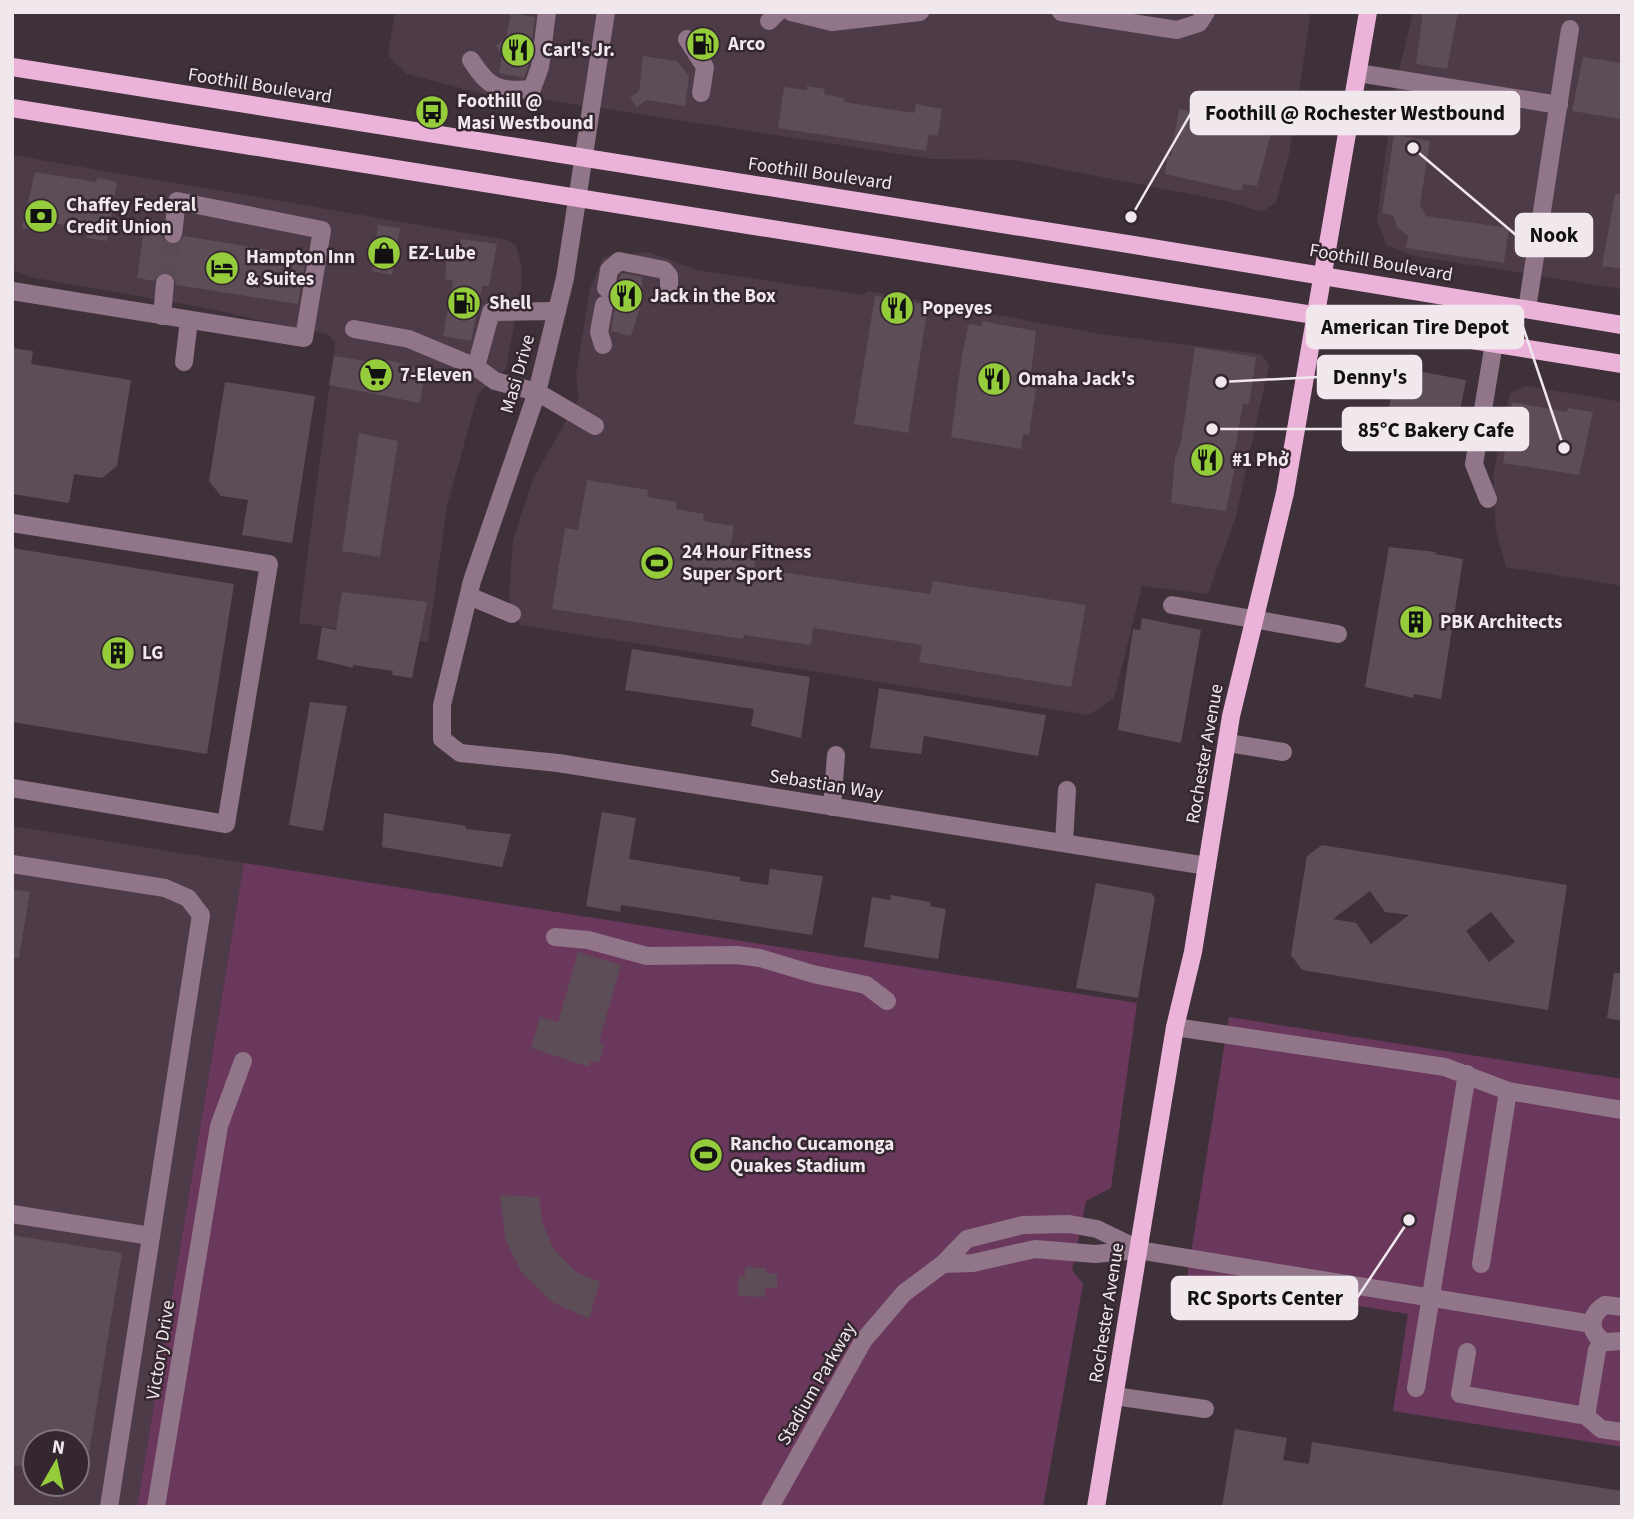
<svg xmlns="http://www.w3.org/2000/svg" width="1634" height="1519" font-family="'Source Sans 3',sans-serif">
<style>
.built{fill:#4d3b47;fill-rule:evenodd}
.green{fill:#6a385c}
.building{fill:#5c4d57;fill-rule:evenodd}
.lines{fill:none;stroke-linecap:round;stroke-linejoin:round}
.minor-tunnel{stroke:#5a4c55;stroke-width:18;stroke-dasharray:18 9;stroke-linecap:butt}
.minor{stroke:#917588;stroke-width:18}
.major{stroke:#ecb3da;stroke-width:18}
.labels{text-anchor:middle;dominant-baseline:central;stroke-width:5;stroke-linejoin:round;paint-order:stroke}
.poi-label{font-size:19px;font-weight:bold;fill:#f0e8ed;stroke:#342730;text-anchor:start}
.street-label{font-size:19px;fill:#f0e8ed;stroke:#342730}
.leader{fill:none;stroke:#f0e8ed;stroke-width:2.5}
.callout-dot{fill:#f0e8ed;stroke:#342730;stroke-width:2.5}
.callout{fill:#f0e8ed;stroke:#f0e8ed;stroke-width:2.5}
.callout-label{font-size:21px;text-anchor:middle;font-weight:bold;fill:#111}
</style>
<rect width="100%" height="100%" fill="#3f313a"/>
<g class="built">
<polygon points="395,12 1311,12 1289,155 1276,202 1262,212 1231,202 1015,160 932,159 541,99 491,96 407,74 388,56"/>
<polygon points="1413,12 1602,12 1622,16 1622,289 1414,256 1386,245 1377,219 1393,96"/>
<polygon points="12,155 507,240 516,246 521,264 521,290 506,368 478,394 447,506 428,642 299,623 335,343 329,335 200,307 35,278 12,270"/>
<polygon points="649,252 697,270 863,295 868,291 1100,334 1261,354 1269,365 1236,516 1208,594 1142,586 1114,698 1089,715 520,625 509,597 513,540 533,479 579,398 576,375 590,289 603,257"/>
<polygon points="1526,386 1622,402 1622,586 1506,567 1496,531 1493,474 1510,393"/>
<path d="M12 826 244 863 137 1507H12ZM35 1442H77V1484H35Z"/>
</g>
<g class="green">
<polygon points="244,863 1137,1003 1111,1188 1086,1201 1072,1270 1083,1284 1043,1507 137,1507"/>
<polygon points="1229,1017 1622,1079 1622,1447 1393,1411 1408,1314 1187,1278"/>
</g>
<g class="building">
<polygon points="1423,12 1458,12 1447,69 1416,64"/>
<polygon points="511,13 535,17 529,64 524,78 499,73 502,54 496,46 506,38"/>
<polygon points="643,56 677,61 689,76 685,106 646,100 637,107 630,98 639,91"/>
<polygon points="1583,57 1622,63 1621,119 1572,111"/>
<polygon points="807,86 825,89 824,94 845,98 844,102 914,113 916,104 942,109 938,136 929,134 926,151 778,128 784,87 807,90"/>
<polygon points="1199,100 1237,107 1236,118 1251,121 1250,127 1272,130 1257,186 1243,184 1242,190 1236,190 1165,174 1168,155 1171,156 1179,109 1198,112"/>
<polygon points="1394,135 1430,141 1420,205 1426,216 1509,228 1504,263 1406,248 1408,236 1397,227 1393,215 1382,213"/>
<polygon points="35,172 96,182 97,178 117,182 107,241 86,238 88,229 46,222 44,231 22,228"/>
<polygon points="1615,194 1622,194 1622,269 1602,266"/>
<polygon points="378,225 400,228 392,275 372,271"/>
<polygon points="144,229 162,232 163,239 171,245 178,244 184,236 306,256 298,304 176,285 175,278 167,272 160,273 154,281 137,278"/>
<polygon points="461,239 497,244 489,286 482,286 471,341 443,336 453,281 445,279 447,250 455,252"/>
<polygon points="622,273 642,277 642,301 631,336 611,331 615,306 612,297"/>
<polygon points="875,296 928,305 908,433 854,424"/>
<polygon points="982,321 1036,331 1030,381 1037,382 1029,435 1023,434 1021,449 951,437 962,354 969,324 981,326"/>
<polygon points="1195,347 1256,357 1250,399 1248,404 1243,403 1235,451 1238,451 1226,511 1171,503 1175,458 1181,442"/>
<polygon points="12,348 33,351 31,364 131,380 117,466 102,478 74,474 69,503 12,494"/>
<polygon points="334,356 386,364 387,360 422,369 420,379 424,380 420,403 329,385"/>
<polygon points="1417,371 1466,380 1459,416 1463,417 1460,430 1447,427 1448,419 1389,407 1392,392 1412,396"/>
<polygon points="225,382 315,396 292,543 242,535 248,500 221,496 209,481"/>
<polygon points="1512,402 1567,412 1568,408 1593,412 1579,475 1503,463"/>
<polygon points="359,433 398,441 380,557 342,551"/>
<polygon points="587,480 648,490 647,497 677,502 676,509 704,514 703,521 734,526 729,555 756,559 754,568 930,594 933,581 1086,605 1071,687 919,662 922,645 813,628 811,645 744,635 743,639 552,609 565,528 578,530"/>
<polygon points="1389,547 1436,552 1435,554 1463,559 1441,699 1414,694 1413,698 1365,687"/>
<polygon points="12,548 234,584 207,754 12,722"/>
<polygon points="342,592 427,602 412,678 392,675 393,671 353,665 353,668 317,659 322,627 336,630"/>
<polygon points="1142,618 1201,630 1181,743 1118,730 1133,629 1140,630"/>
<polygon points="632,649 810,677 801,738 751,726 754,709 625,690"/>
<polygon points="879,688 1046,715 1038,756 924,736 921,754 870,748"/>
<polygon points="310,702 347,706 323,831 289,825"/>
<polygon points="602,812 636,818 629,859 740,877 740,881 768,885 770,869 823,876 812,935 621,905 620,912 586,906"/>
<polygon points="384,813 466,826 466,829 511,834 502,867 382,847"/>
<path d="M1322 845 1567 885 1548 1010 1302 970 1291 955 1300 898 1307 856ZM1370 891 1385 912 1409 915 1371 944 1356 923 1333 919ZM1491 912 1515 942 1489 962 1466 931Z"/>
<polygon points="1096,883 1151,893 1155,898 1138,998 1076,988"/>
<polygon points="12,889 30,892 19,958 12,958"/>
<polygon points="891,895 930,902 930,906 946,909 938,959 864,947 872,897 890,900"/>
<polygon points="578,952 621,965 602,1031 599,1043 604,1044 599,1063 591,1061 589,1067 531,1048 540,1017 558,1022"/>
<polygon points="1614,973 1622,973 1622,1021 1607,1018"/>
<polygon points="500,1195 539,1197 542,1223 554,1249 576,1272 600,1282 589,1319 552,1302 522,1273 506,1241"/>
<polygon points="12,1235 122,1253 84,1483 77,1483 77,1442 35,1442 35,1469 12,1465"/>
<polygon points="745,1267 766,1268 765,1273 777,1274 777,1288 765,1287 765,1297 738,1296 739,1276 745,1277"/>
<polygon points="1235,1429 1287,1438 1283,1460 1309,1464 1312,1442 1622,1491 1622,1507 1222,1507"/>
</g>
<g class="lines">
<polyline class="minor-tunnel" points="165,283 173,234"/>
<g class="minor">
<polyline points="606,12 565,278 537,392 472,581 442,705 442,739 460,753 558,763 1207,866"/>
<polyline points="791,12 832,22 920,12"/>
<polyline points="1061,12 1177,30 1199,23 1206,12"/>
<polyline points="769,21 778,12"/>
<polyline points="687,39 705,67 701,93"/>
<path d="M471 60C489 88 498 92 532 89L540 67 547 12"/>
<polyline points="1358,73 1559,105"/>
<polyline points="606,288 609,270 619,261 664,270 669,276 669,286"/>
<polyline points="12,291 304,338 322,230 177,201 173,234"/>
<polyline points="1527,309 1570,29"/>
<polyline points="162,316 165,283"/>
<polyline points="354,329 409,339 476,367 495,381 537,392 595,426"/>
<polyline points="603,345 599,332 604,305"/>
<polyline points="184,362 189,320"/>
<polyline points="476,367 491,312 557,311"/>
<polyline points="1488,499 1474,464 1494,343"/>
<polyline points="12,523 269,564 226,824 12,788"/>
<polyline points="469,596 512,614"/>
<polyline points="1172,605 1338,634"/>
<polyline points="1228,743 1283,752"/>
<polyline points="832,807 836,755"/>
<polyline points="1064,843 1067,790"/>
<polyline points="12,864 165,888 188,898 201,915 109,1507"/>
<polyline points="555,937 588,940 647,956 737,955 760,958 813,974 866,985 887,1001"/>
<polyline points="1175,1027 1445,1067 1508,1091 1622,1110"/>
<polyline points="12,1214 151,1236"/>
<polyline points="943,1264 973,1263 1035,1249 1095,1254 1138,1250 1592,1324"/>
<polyline points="1481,1264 1508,1091"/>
<path d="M1622 1307 1605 1305C1589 1315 1588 1333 1605 1342L1622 1341"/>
<polyline points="1467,1352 1460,1394 1586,1416 1601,1429 1622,1432"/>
<polyline points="1416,1388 1467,1074"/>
<polyline points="1114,1396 1205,1409"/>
<polyline points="1586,1416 1597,1350 1602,1341"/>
<polyline points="156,1507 219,1126 243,1061"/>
<polyline points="770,1507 863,1341 904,1293 943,1264 967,1239 1023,1225 1069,1224 1097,1229 1138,1249"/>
</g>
<g class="major">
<path d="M12 67C549 153 1086 235 1622 325"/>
<polyline points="12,108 1622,364"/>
<polyline points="1096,1507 1175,1027 1193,952 1231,716 1285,493 1368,12"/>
</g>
</g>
<defs>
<g id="fuel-disc" transform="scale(1.75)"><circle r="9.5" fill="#95cc3b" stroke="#342730"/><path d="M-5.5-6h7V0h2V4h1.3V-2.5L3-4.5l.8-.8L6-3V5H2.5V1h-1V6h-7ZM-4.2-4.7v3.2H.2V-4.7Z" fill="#111"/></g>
<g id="restaurant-disc" transform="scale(1.75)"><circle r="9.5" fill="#95cc3b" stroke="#342730"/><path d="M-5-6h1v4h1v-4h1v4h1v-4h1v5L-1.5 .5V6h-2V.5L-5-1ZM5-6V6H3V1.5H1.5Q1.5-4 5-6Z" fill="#111"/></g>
<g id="bus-disc" transform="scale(1.75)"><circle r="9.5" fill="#95cc3b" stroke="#342730"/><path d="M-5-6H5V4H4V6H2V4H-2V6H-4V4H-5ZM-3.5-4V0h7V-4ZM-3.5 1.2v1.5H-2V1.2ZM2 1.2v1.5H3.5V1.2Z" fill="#111"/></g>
<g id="bank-disc" transform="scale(1.75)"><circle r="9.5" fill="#95cc3b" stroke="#342730"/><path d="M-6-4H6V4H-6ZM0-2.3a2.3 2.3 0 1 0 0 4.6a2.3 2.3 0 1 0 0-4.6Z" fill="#111"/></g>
<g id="shop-disc" transform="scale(1.75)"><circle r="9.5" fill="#95cc3b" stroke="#342730"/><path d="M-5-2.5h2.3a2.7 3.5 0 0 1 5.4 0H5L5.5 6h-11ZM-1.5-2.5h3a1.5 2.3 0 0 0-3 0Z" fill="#111"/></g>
<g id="hotel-disc" transform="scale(1.75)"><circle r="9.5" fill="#95cc3b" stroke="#342730"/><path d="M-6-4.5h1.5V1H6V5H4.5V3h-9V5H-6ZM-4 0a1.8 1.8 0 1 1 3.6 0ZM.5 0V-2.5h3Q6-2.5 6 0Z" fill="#111"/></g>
<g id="supermarket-disc" transform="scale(1.75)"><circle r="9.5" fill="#95cc3b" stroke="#342730"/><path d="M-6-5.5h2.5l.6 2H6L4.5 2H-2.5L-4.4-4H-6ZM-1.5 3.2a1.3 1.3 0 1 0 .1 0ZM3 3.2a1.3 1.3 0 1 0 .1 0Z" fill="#111"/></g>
<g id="stadium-disc" transform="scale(1.75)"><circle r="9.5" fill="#95cc3b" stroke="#342730"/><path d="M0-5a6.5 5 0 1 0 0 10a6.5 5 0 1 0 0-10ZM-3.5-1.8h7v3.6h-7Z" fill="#111"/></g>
<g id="building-disc" transform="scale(1.75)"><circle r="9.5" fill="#95cc3b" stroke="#342730"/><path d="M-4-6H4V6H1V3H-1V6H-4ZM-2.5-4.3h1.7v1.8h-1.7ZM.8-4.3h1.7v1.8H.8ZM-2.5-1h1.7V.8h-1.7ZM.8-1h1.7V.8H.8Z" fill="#111"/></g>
</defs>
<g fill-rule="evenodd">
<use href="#fuel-disc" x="703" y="44"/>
<use href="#restaurant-disc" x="518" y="50"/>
<use href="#bus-disc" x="432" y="112"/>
<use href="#bank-disc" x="41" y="216"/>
<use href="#shop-disc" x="384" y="253"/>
<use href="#hotel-disc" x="222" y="268"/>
<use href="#restaurant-disc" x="626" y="296"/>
<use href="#fuel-disc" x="464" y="303"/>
<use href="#restaurant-disc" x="897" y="308"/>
<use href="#supermarket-disc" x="376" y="375"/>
<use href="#restaurant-disc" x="994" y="379"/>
<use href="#restaurant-disc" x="1207" y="460"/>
<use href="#stadium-disc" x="657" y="563"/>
<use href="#building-disc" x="1416" y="622"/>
<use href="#building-disc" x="118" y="653"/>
<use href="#stadium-disc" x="706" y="1155"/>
</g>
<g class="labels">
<g class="poi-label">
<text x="728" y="44">Arco</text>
<text x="542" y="50">Carl's Jr.</text>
<text x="457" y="101">Foothill @<tspan x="457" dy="22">Masi Westbound</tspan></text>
<text x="66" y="205">Chaffey Federal<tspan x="66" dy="22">Credit Union</tspan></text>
<text x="408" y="253">EZ-Lube</text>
<text x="246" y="257">Hampton Inn<tspan x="246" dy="22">&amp; Suites</tspan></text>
<text x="650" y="296">Jack in the Box</text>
<text x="489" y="303">Shell</text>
<text x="922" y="308">Popeyes</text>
<text x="400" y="375">7-Eleven</text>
<text x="1018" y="379">Omaha Jack's</text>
<text x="1232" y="460">#1 Phở</text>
<text x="682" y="552">24 Hour Fitness<tspan x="682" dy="22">Super Sport</tspan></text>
<text x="1440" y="622">PBK Architects</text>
<text x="142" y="653">LG</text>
<text x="730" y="1144">Rancho Cucamonga<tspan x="730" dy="22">Quakes Stadium</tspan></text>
</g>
<g class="street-label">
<text transform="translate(260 86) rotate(9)">Foothill Boulevard</text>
<text transform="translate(820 174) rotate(8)">Foothill Boulevard</text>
<text transform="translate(1381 263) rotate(10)">Foothill Boulevard</text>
<text transform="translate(518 374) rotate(-74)">Masi Drive</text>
<text transform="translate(1205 754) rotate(-80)">Rochester Avenue</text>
<text transform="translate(826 785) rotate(9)">Sebastian Way</text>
<text transform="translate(1107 1313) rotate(-81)">Rochester Avenue</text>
<text transform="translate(161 1350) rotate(-81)">Victory Drive</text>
<text transform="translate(817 1384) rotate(-60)">Stadium Parkway</text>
</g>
</g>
<path class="leader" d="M1131 217L1191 113M1413 148L1516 235M1564 448L1523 327M1221 382L1318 377M1212 429L1343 429M1409 1220L1357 1298"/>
<g class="callout-dot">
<circle cx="1131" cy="217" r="7"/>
<circle cx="1413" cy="148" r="7"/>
<circle cx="1564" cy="448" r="7"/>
<circle cx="1221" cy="382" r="7"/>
<circle cx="1212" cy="429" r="7"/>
<circle cx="1409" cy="1220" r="7"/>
</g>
<g class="callout">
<rect x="1191" y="92" width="328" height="42" rx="7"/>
<rect x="1516" y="214" width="76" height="42" rx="7"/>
<rect x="1307" y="306" width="216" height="42" rx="7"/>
<rect x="1318" y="356" width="103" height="42" rx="7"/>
<rect x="1343" y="408" width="185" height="42" rx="7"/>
<rect x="1172" y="1277" width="185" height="42" rx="7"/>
</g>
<g class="callout-label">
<text x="1355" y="120">Foothill @ Rochester Westbound</text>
<text x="1554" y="242">Nook</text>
<text x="1415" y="334">American Tire Depot</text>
<text x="1370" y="384">Denny's</text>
<text x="1436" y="437">85°C Bakery Cafe</text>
<text x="1265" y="1305">RC Sports Center</text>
</g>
<rect width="1634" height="1519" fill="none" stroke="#f0e8ed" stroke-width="28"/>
<g transform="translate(56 1463) rotate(9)"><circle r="33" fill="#342730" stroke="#7f747c" stroke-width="2"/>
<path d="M0-5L12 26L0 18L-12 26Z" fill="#95cc3b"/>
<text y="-10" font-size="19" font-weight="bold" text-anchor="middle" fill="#f0e8ed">N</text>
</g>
</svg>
